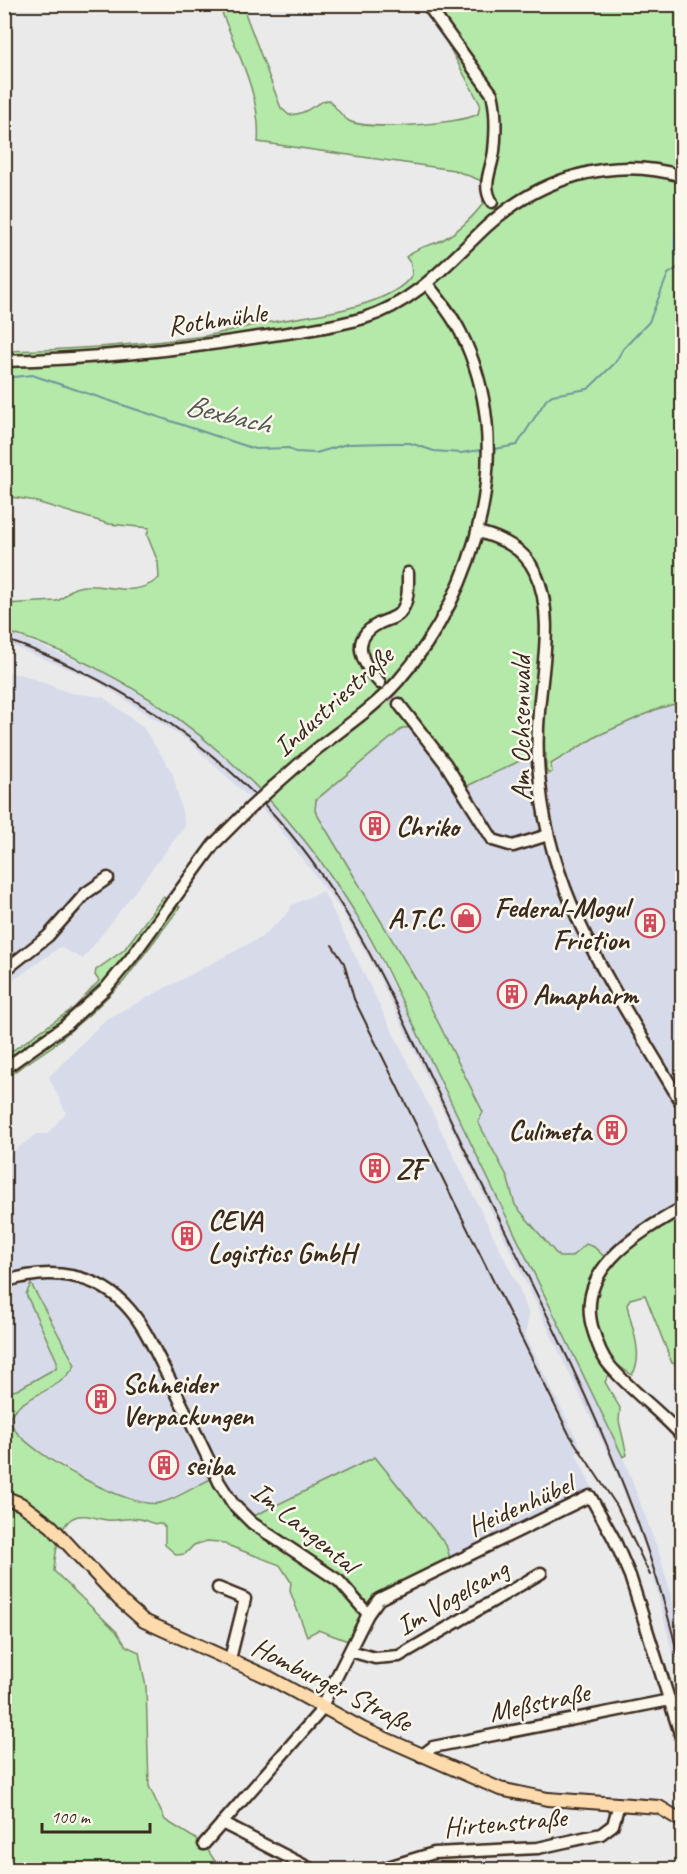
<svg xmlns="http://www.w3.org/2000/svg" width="687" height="1874" font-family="Caveat,sans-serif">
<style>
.built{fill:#d6dae9}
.green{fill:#b4e9aa;stroke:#788a64;stroke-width:1.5}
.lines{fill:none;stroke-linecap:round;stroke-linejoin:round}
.stream{stroke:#6d9799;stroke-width:2}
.river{stroke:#8fdfeb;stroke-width:14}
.minor-tunnel{stroke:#c7c4c2;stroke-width:10;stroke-dasharray:10 5;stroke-linecap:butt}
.minor-casing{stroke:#3b2a1e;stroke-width:15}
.major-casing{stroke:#3b2a1e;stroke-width:16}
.minor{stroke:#fbf7ec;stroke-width:10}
.major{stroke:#fedbac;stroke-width:12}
.rail{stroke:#3b2a1e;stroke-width:2}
.minor-bridge-casing{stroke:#3b2a1e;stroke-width:15;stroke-linecap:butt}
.minor-bridge{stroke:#fbf7ec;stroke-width:10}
.labels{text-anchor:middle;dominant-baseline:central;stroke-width:5;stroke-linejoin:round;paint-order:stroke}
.street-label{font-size:28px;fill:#3b2a1e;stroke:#fbf7ec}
.poi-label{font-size:28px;font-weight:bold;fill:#3b2a1e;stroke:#fbf7ec;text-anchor:start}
.water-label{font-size:30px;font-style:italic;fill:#505751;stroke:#fbf7ec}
</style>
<rect width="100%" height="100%" fill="#eaeaeb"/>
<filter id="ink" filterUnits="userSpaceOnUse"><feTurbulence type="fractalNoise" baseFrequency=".0167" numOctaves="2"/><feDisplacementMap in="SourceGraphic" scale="12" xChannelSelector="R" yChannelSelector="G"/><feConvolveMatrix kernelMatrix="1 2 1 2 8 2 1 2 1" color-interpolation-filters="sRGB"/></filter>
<g filter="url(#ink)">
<g class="built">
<polygon points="4,631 97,669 167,710 197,733 252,781 282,812 306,840 351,905 433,1063 623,1457 660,1556 682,1637 682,1692 649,1559 612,1462 375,969 342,911 273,820 190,742 93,679 5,643"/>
<polygon points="4,672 23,675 70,693 103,697 143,727 173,774 185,826 83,959 60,947 5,986"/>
<polygon points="682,702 682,1213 611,1263 559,1257 515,1205 507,1176 315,811 316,800 403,728 422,727 465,787 528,757 546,754 546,770 597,736 657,709"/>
<polygon points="323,891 518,1286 529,1315 525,1335 582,1450 576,1454 592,1488 450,1558 446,1545 235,1516 211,1479 160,1503 143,1502 105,1491 32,1446 14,1429 9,1416 15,1408 45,1392 75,1365 30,1284 26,1294 57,1361 56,1368 17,1390 8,1392 5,1388 4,1158 37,1134 47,1134 66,1113 49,1077 105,1020 262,937 289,912 292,905"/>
</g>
<g class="green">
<path d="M443 4 682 5V702L657 709 597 736 551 764 552 772 549 774 546 770V754L528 757 465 787 422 727 403 728 316 800 315 811 421 988 483 1112 478 1122 507 1176 515 1205 559 1257H571L586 1244 594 1247 611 1263 641 1238 682 1213V1365L672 1363 645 1295 630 1299 627 1305C631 1326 645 1356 632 1375L615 1363 605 1382 620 1408 619 1421 627 1455 623 1457 384 964C305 810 173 683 5 631V604L56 601C65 599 67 591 75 588 101 579 131 602 159 578L158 562 147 535 149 528 109 524 30 500 5 496V351C71 350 139 345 205 336 223 333 241 327 259 324 297 317 389 310 412 275L411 264 406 257C419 245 430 247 444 239 460 230 472 218 483 204L482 181 454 170 258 142C262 96 235 48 219 5H242L281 108 289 115C311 114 313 102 329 100 335 106 341 116 349 121 367 131 460 124 478 114L480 104 436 23 422 5H431L436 10Z"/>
<polygon points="163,897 180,907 124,981 92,1012 54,1045 5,1078 5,1056 75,1007 99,981 95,975 96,970 124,950"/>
<path d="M31 1284 75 1365C61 1391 25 1394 10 1416 11 1420 12 1426 14 1429 31 1454 130 1510 160 1503 177 1499 195 1486 211 1479L234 1516 252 1517 375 1457 446 1545 450 1558 382 1592 368 1603V1614L348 1641 318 1630 307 1636 290 1591 291 1582 280 1565 219 1542 207 1541 194 1545 185 1554 177 1555 165 1545V1527L162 1524C152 1525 149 1521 140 1519 130 1517 118 1521 107 1520 97 1519 85 1513 75 1517 58 1523 55 1556 54 1571L116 1631 126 1646 139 1652 146 1687 149 1786 165 1820 204 1844 220 1869H5L4 1551 8 1525 5 1519V1388L8 1392 17 1390 56 1368 57 1361 26 1294Z"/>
</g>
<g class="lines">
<g class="stream">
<polyline points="4,378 32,375 255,449 289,448 295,452 316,453 347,444 390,443 410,443 434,451 461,453 480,450"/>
<polyline points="495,449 517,445 546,400 552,395 588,389 615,363 623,349 649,322 668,274 682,265"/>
</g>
<polyline class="river" points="682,228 680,244 682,256"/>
<polyline class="minor-tunnel" points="380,683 399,704"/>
<g class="minor-casing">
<g id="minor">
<path d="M427 4 492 94C497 113 496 132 494 151 492 169 481 185 492 202"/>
<path d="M4 361C88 359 170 351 252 338 289 333 328 328 364 318 416 302 448 263 486 227 539 178 612 155 682 176"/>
<path d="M478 532C501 538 524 548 535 572 555 613 542 668 539 711 537 735 537 760 540 784 551 903 623 1003 682 1104"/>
<path d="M380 683C363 665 348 640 378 624 387 619 397 619 402 610 409 600 408 585 408 573"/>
<polyline points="399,704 445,763 493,840 513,846 548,835"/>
<path d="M273 787C288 774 302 761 318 748 345 727 375 707 398 681 478 590 518 447 461 333 452 315 440 300 427 284"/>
<polyline points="4,971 48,936 86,893 108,878"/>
<polyline points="4,1069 66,1025 107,987 131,958 214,844 251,807"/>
<path d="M682 1208C637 1234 572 1270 594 1333 598 1345 602 1357 610 1366 632 1392 660 1411 682 1436"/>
<path d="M4 1282C49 1267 98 1272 130 1310 147 1330 157 1356 169 1378 186 1413 203 1447 219 1482L233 1504 252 1523 339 1581 368 1614"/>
<polyline points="218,1588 245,1599 230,1659"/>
<polyline points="350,1651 375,1658 399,1656 541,1573"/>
<polyline points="421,1756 433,1747 670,1700"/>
<polyline points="222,1823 313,1870"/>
<polyline points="204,1844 318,1714 368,1614 379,1599 590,1496 614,1539 630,1576 682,1740"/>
<polyline points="378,1870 434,1853 538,1848 601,1834 613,1825 619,1804"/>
</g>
</g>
<g class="major-casing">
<polyline id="major" points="4,1497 21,1504 51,1526 120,1600 144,1621 270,1678 363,1729 500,1789 548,1799 659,1807 682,1821"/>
</g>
<use href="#minor" class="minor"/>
<use href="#major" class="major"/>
<g class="rail">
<path d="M4 639C108 675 203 736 276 817 362 913 410 1037 466 1152 549 1321 642 1488 682 1673"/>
<polyline points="332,945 344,963 354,999 569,1434 617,1506 650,1575"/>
</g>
<g class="minor-bridge-casing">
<polyline id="minor-bridge" points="251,807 273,787"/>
</g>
<use href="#minor-bridge" class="minor-bridge"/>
</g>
</g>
<defs>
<g id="building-ring" transform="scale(1.5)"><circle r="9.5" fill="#fbf7ec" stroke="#d1495b" stroke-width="1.5"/><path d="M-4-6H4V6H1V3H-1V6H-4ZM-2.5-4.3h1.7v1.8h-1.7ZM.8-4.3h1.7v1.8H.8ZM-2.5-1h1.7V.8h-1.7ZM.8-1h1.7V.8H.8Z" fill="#d1495b"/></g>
<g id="shop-ring" transform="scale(1.5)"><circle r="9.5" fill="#fbf7ec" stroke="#d1495b" stroke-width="1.5"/><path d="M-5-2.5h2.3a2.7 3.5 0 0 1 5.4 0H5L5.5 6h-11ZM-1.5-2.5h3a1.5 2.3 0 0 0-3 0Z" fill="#d1495b"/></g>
</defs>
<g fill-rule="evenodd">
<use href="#building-ring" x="375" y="826"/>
<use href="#shop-ring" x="466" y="918"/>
<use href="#building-ring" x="650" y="923"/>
<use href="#building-ring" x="512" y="994"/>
<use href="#building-ring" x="612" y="1130"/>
<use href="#building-ring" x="375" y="1168"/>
<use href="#building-ring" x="187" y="1236"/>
<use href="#building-ring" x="101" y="1399"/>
<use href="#building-ring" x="164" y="1465"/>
</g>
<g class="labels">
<g class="street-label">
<text transform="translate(217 319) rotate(-8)">Rothmühle</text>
<text transform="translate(333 701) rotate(-42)">Industriestraße</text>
<text transform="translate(520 728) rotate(-90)">Am Ochsenwald</text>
<text transform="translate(520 1505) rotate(-24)">Heidenhübel</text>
<text transform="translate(305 1527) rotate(39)">Im Langental</text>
<text transform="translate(452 1597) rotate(-30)">Im Vogelsang</text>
<text transform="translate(332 1684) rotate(27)">Homburger Straße</text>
<text transform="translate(539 1702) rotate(-12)">Meßstraße</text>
<text transform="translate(505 1822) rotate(-5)">Hirtenstraße</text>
</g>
<g class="poi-label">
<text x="396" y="826">Chriko</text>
<text x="629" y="907" text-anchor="end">Federal-Mogul<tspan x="629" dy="32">Friction</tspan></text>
<text x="445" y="918" text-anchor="end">A.T.C.</text>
<text x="533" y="994">Amapharm</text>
<text x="591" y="1130" text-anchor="end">Culimeta</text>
<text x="396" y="1168">ZF</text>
<text x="208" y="1220">CEVA<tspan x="208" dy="32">Logistics GmbH</tspan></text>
<text x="122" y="1383">Schneider<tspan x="122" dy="32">Verpackungen</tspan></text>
<text x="185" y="1465">seiba</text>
</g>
<g class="water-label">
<text transform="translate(228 414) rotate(14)">Bexbach</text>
</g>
</g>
<rect width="687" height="1874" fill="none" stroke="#fbf7ec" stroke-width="24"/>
<rect x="12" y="12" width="663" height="1850" fill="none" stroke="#3b2a1e" stroke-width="2" filter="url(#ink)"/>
<path d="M42 1823v9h108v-9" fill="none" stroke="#3b2a1e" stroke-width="3"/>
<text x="51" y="1823" font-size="18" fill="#3b2a1e" stroke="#fbf7ec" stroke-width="4.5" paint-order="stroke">100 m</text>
</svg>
